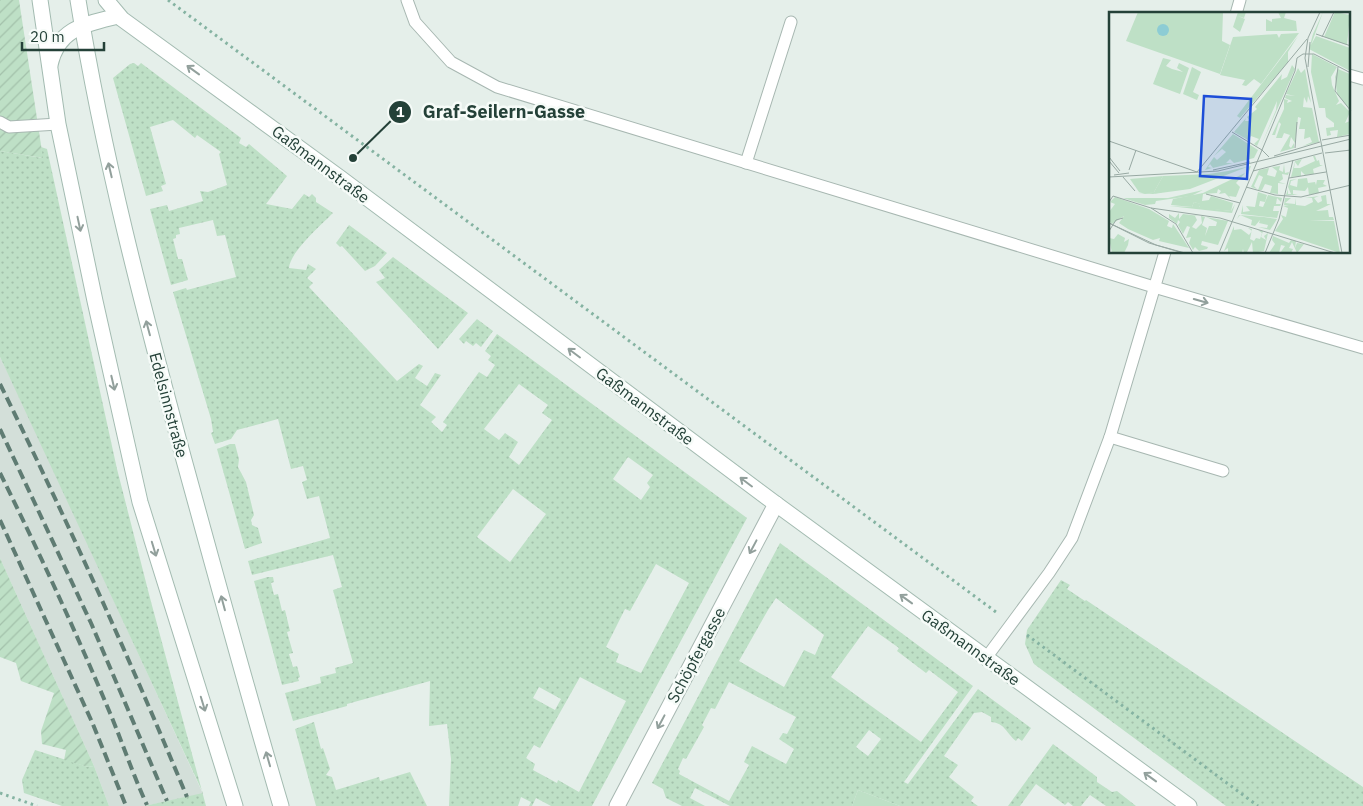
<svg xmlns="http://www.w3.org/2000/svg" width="1363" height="806" font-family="'IBM Plex Sans',sans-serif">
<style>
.built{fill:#d3dfd9}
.grass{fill:url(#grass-dots);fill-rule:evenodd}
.garden{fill:url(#garden-furrows)}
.pitch{fill:#bee0c6}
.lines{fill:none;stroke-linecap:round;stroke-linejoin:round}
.lane-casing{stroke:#a7b7b1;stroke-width:13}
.street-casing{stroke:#a7b7b1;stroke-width:17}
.secondary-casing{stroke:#a3bbb1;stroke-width:17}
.path{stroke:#85b3a2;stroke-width:3;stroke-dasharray:2.5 4;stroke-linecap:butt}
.lane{stroke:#fff;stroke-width:11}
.street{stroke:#fff;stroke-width:15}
.secondary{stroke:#fff;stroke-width:15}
.rail{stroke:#5f7c73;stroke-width:4;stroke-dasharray:10 5;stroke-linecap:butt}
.oneway{stroke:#92a09c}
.labels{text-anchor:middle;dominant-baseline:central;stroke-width:5;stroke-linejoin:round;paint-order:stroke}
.street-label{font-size:16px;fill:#244138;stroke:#f6fbf8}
.inset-road{fill:none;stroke:#98a9a3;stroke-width:1}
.view{fill:#1d4ed8;fill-opacity:0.15;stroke:#1d4ed8;stroke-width:2.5}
.inset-edge{fill:none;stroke:#244138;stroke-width:2.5}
.leader{fill:none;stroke:#244138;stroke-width:2}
.callout-dot{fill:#244138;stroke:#f6fbf8;stroke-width:2}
.mark-label{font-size:15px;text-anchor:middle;font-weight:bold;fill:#fff}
.callout-label{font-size:18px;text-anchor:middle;font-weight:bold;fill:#244138;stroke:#f6fbf8;stroke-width:5;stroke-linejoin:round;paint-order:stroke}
</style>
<defs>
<pattern id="grass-dots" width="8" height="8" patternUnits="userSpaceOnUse" patternTransform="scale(1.25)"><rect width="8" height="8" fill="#bee0c6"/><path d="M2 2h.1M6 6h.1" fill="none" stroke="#a3c1ab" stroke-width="1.8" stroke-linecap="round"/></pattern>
<pattern id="garden-furrows" width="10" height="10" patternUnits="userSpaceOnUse" patternTransform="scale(1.25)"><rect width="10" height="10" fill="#bee0c6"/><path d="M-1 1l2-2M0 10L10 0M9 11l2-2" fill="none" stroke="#a3c1ab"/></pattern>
</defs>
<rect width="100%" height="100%" fill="#e5efea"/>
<polygon class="built" points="0,357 49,460 203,794 144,806 109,806 94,766 0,558"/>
<g class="grass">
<path d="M134 63 138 66 141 63 241 138 239 143 246 147 249 144 287 176 266 204 292 209 304 194 309 197 312 194 316 198V202L333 213C321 225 290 252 289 268L306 270 308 264 316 269 307 278 313 283 309 287 397 381 419 364 423 366 415 378 427 386 435 373 441 375 420 405 436 417 431 422 442 432 447 425 443 422 479 372 487 377 495 365 488 360 491 356 485 351 497 334 747 518 592 806H551L536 798 532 806H529L531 802 521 797 518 806H449L451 759 447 724 429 726 430 681 347 704V706L293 721 285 693 321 683 320 677 336 673 335 668 353 663 333 590 342 587 333 555 252 575 248 561 330 538 319 496 307 499 302 482 307 480 303 466 291 469 278 419 237 430 231 439 215 444 211 433 213 432 211 419 173 292 186 288 187 290 236 277 225 235 217 236 213 220 179 228 180 234 176 235V238L173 239 178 259H182L188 280 171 285 150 209 167 205 169 211 203 201 200 191 208 192 227 185 219 154 221 152 197 135 195 138 173 120 150 127 166 184 161 186 163 191 146 196 113 78 130 64ZM519 384 548 405 542 413 552 420 519 465 509 457 518 442 505 433 499 440 484 429ZM628 457 653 475 647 483 650 487 641 500 613 479ZM513 489 546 514 510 562 477 537ZM656 564 689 583 641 673 616 662 619 654 606 647 625 609 630 611ZM580 677 626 701 579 792 558 780 557 783 533 770 535 764 526 758 534 745 540 748ZM539 687 561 699 555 710 533 698Z"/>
<polygon points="41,147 47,149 117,469 150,598 206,806 144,806 203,793 0,357 0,151 42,158"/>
<polygon points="349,225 387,253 375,266 365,271 342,246 340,247 336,243"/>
<polygon points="393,257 468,313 438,349 376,282 385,278 379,270"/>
<polygon points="477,319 493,331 481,347 476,343 473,346 466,341 464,344 459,339"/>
<polygon points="230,444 235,444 239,459 238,467 246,482 254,515 251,520 252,525 258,528 262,543 245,549 217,449"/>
<path d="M780 543 973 686 904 782 908 784 978 689 1031 728 1022 741 1018 738 1016 741C1006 733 1005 723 991 722V717L982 712 974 713 944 756 958 765 949 777 974 797 971 801 978 806H900L858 790 852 806H730L695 788 690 798 705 806H682L666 798 663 789 652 783ZM776 598 824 635 815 655 804 650 784 687 739 661 768 610ZM868 626 899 648 897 651 926 673 929 670 958 692 921 742 831 677ZM729 682 796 717 787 734 783 733 779 739 794 749 786 764 752 746 744 762 749 765 729 801 679 774 680 771 678 769 683 758 686 759 704 727 702 725 711 708 715 709ZM869 730 881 739 868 756 856 747Z"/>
<polygon points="268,577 273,577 274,582 271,583 274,595 278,594 282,611 285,610 290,631 287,632 293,653 289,654 293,667 297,666 300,677 298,678 299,681 282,685 254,581"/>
<polygon points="1061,580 1070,585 1067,589 1085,601 1086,600 1363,787 1363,806 1226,806 1034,664 1025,644 1027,630"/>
<polygon points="314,722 321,749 323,748 330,769 326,775 332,777 336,790 379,777 380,781 410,772 427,806 316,806 295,729"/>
<polygon points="1053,744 1097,777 1097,782 1112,792 1117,791 1136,806 1106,806 1090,795 1081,806 1073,806 1068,802 1065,805 1036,784 1020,806 1008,806"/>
<polygon points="35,750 88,767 94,766 109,806 62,806 24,793 22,780"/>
</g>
<g class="garden">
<polygon points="0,0 19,0 43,158 0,151"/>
<polygon points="0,558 94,766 88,767 64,760 66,750 42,744 41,731 54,693 21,681 16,663 0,657"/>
</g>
<polygon class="pitch" points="858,790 900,806 852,806"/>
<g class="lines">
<g class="lane-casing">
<g id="lane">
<polyline points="407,0 415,22 451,62 497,87 1154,287 1363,348"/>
<polyline points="1236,14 1240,0"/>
<polyline points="1349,75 1363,79"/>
<polyline points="0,122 9,127 58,124"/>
<polyline points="746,163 791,22"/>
<polyline points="1110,437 1223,471"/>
<polyline points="986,658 1049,573 1072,538 1110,437 1165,252"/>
</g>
</g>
<g class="street-casing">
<polyline id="street" points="617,806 776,504"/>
</g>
<g class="secondary-casing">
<g id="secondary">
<polyline points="40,0 58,124 95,301 140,502 235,806"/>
<path d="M78 0C103 156 143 308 184 460 216 576 247 691 281 806"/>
<polyline points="106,0 122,19 339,177 776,504 1189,806"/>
<path d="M50 65C58 28 86 24 118 16"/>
</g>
</g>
<g class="path">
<polyline points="168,0 996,612"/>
<polyline points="1027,635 1258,806"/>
<polyline points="0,793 37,806"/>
</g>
<use href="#lane" class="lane"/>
<use href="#street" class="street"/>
<use href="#secondary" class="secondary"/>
<g class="rail">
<path d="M0 384C67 520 129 657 187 797"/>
<polyline points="0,429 91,623 167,801"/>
<path d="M0 473C39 552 76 632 110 713 123 744 133 775 147 805"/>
<polyline points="0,520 92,722 126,806"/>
</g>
</g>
<defs><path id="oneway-shaft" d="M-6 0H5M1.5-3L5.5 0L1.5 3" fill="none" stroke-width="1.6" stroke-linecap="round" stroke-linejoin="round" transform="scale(1.25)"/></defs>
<g class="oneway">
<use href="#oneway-shaft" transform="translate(193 70) rotate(-144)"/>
<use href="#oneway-shaft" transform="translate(110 170) rotate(-103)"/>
<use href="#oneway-shaft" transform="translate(79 224) rotate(78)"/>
<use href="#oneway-shaft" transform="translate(1201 301) rotate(16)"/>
<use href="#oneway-shaft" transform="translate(148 328) rotate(-105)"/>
<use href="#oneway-shaft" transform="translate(574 353) rotate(-143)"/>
<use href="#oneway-shaft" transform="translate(113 383) rotate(77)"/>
<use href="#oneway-shaft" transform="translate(746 482) rotate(-143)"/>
<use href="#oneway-shaft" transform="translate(753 547) rotate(118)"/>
<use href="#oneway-shaft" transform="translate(154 549) rotate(73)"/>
<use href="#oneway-shaft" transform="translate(906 599) rotate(-144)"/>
<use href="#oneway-shaft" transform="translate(223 603) rotate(-105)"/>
<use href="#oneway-shaft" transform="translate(203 704) rotate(73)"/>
<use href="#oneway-shaft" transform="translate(661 722) rotate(118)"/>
<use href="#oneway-shaft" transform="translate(268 759) rotate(-106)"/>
<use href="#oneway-shaft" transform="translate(1150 777) rotate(-144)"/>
</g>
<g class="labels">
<g class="street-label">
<text transform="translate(321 164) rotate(37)">Gaßmannstraße</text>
<text transform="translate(169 405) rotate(75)">Edelsinnstraße</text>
<text transform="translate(645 406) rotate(37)">Gaßmannstraße</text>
<text transform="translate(971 647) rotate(36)">Gaßmannstraße</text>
<text transform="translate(696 655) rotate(-62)">Schöpfergasse</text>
</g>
</g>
<g transform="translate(1109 12)">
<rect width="241" height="241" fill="#e5efea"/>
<path d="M169 0H177L175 6 187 9 188 19H157V7L163 10V7L172 6ZM214 0 202 33 207 24 241 36V59L200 37 204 22ZM226 0 241 3 238 33 215 25ZM189 24 179 40V50L131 106 128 104ZM203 42 228 55 222 65 223 73 230 89 227 93 232 91 241 100 236 111 241 109V122L228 125 229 118 221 119 222 123 218 124 217 116 225 115V111L217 105 216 96H210L202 60ZM183 53 186 57 151 136 167 98 168 89 148 134 145 132 150 127 142 124 139 128 125 120 137 106 136 109H141L138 105 148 97 146 95 173 62 172 68 178 65ZM189 56 192 61 196 57 202 91 199 84 198 91 195 85 194 95 203 96 210 130 194 134 203 130 201 125 195 127 196 117H190L188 127 192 106 189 105 186 131 182 125 180 134 182 136 185 131V136L171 140 181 123 175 121 173 126H167L172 112 170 110 166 123H163L175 97V87L179 88 178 91 183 89 176 86 177 83 186 84 177 82ZM229 57 241 62V98L228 82 226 65ZM124 122 149 138 145 146 125 151 121 147 117 151H124L104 156 101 152 99 155 103 156 96 158 105 145 108 148 117 140 113 137 105 144ZM204 144H206L208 149 210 148 211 153H214L204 157 205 162 196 163 192 159V164L182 165 186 149 193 147 189 154 186 150 185 156H191L206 149ZM175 152 176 161 180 160 179 163 173 162 174 167 170 170 177 172 169 171V182L161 181 163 174 156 172 153 178H149L154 165 150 163 145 174 148 177 142 175 150 158 160 156 158 163 166 165 168 159 163 155 171 154 170 158 174 160ZM142 154 138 165V155L81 177 44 182 100 162 119 159ZM198 166 199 171 206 170 207 173 208 168H216L214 172 218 174 209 176 210 181 200 183 199 175 196 179 184 178V182L189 183H177L179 177V182H182L179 175 181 168 188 167 182 169 181 173 188 175 189 167ZM94 178 82 184 47 189 46 192 36 193 14 186H59ZM149 180 158 183 156 190 151 189 150 194 154 195 159 183 173 186 172 190 168 186 167 192H172L171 194H165L164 199H170L168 206 132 202 134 193V200L141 199 137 194 146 195ZM217 183 218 192H222L207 199 219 198 220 205H224L225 208 200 209H225L231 241 166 219 174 207 172 203 177 205 179 196 174 194 180 193H175L176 186H182L176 191 186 192V186L187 193 196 194 204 190 203 186H196L210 184 205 186 209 191 213 189 212 184ZM6 185 40 197 60 209 58 214 63 216 64 212 80 236 50 229 51 226 44 228 19 217 10 211 15 204 3 212 0 209V200L6 192 1 190ZM85 190 92 192 90 195 122 199 126 192 123 201 60 194 83 195ZM70 201V207L74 202 90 204H86L88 208 83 215 87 217 93 211 92 204 96 205 93 213 98 216 96 224 100 214H107L108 210 97 205 119 209 109 233 93 229 92 233 99 235 98 237 90 239 86 235 84 238 80 231 82 225 77 226 81 215 78 214 74 222 69 213 71 210 69 208 68 212 60 206V202L66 206ZM130 203 155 205 168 207 161 218 149 215 158 216 159 213 150 211 151 208 146 214 142 213 143 208 131 203 128 207ZM125 214V218L132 217 140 223 143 219 139 216 143 217 141 227 145 229 147 226 151 227 153 221 149 218 154 219 152 225 157 228 155 224 159 221 155 239 144 241 143 230 138 240 143 241H135L134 237 133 241H119V236L115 239ZM164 224 180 231 182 228 187 229 186 236 188 231 195 232 188 241 183 230 180 236 184 237 182 241H171L176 234 172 233 170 241H160L166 232 163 228Z" fill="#bee0c6"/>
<path d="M54 46 62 48 57 54 63 57 74 60 68 56 70 51 80 56 71 82 44 72ZM83 55 92 60 84 80 90 83 88 88 74 82Z" fill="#bee0c6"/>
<path d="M54 164 45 180 36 182 30 180 21 167Z" fill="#bee0c6"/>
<path d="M29 0H114L113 29 121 33 111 62 17 29ZM9 222 16 226 15 230 20 227 19 233 15 241H3L0 226 5 227Z" fill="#bee0c6"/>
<path d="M136 161 127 171 131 175 127 185 120 184 122 187 116 181 110 182 112 179 109 177 108 181 94 182 93 189 100 188 102 184 124 191 122 199 90 196 91 192 85 190 83 195 62 193 64 187 94 181ZM101 162 100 166 91 165 93 170 81 174 44 182 29 181 45 180 54 164Z" fill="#bee0c6"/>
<path d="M129 0H137L135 6 129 4 136 7 131 20 124 15ZM190 21 152 72 145 67 137 74 133 73 136 68 111 63 124 25 168 22 170 26 172 22Z" fill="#bee0c6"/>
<path d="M48 18a6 6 0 1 1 12 0a6 6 0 1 1-12 0Z" fill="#8dccd4"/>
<path class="inset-road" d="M211 0 199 26 196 46 233 241M207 22 242 34M213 25 225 0M205 42 242 61M199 55 201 30M229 55 226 79 242 99M123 120 153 138 160 145M213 128 242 123M0 129 88 160 198 27M186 136 188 110M216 141 242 138M165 144 211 130M0 145 11 159M0 149 10 161M20 158 27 138M104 158 141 150M144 159 213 141M5 163 20 161M0 165 109 159 242 127M14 165 26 179M180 166 217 160M137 175 166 183 192 185 242 173M97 182 131 191M0 190 4 184 42 196 111 206 226 241M42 196 67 212 84 241M0 211 40 231 74 241M0 211 47 233 76 241M0 219 7 208 14 206M110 241 186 59 188 46 194 42H205M156 241 170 207 184 148"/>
<path class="view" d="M95 84 142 87 138 167 91 164Z"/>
<rect width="241" height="241" class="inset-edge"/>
</g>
<path class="leader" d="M353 158L400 112"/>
<g class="callout-dot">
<circle cx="353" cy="158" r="5"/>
<circle cx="400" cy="112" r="12"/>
</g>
<g class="mark-label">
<text x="400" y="117">1</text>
</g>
<g class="callout-label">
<text x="504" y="118">Graf-Seilern-Gasse</text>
</g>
<path d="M22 42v8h82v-8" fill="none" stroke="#244138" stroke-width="2.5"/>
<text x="30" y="42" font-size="15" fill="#244138" stroke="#f6fbf8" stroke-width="4" paint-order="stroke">20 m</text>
</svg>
